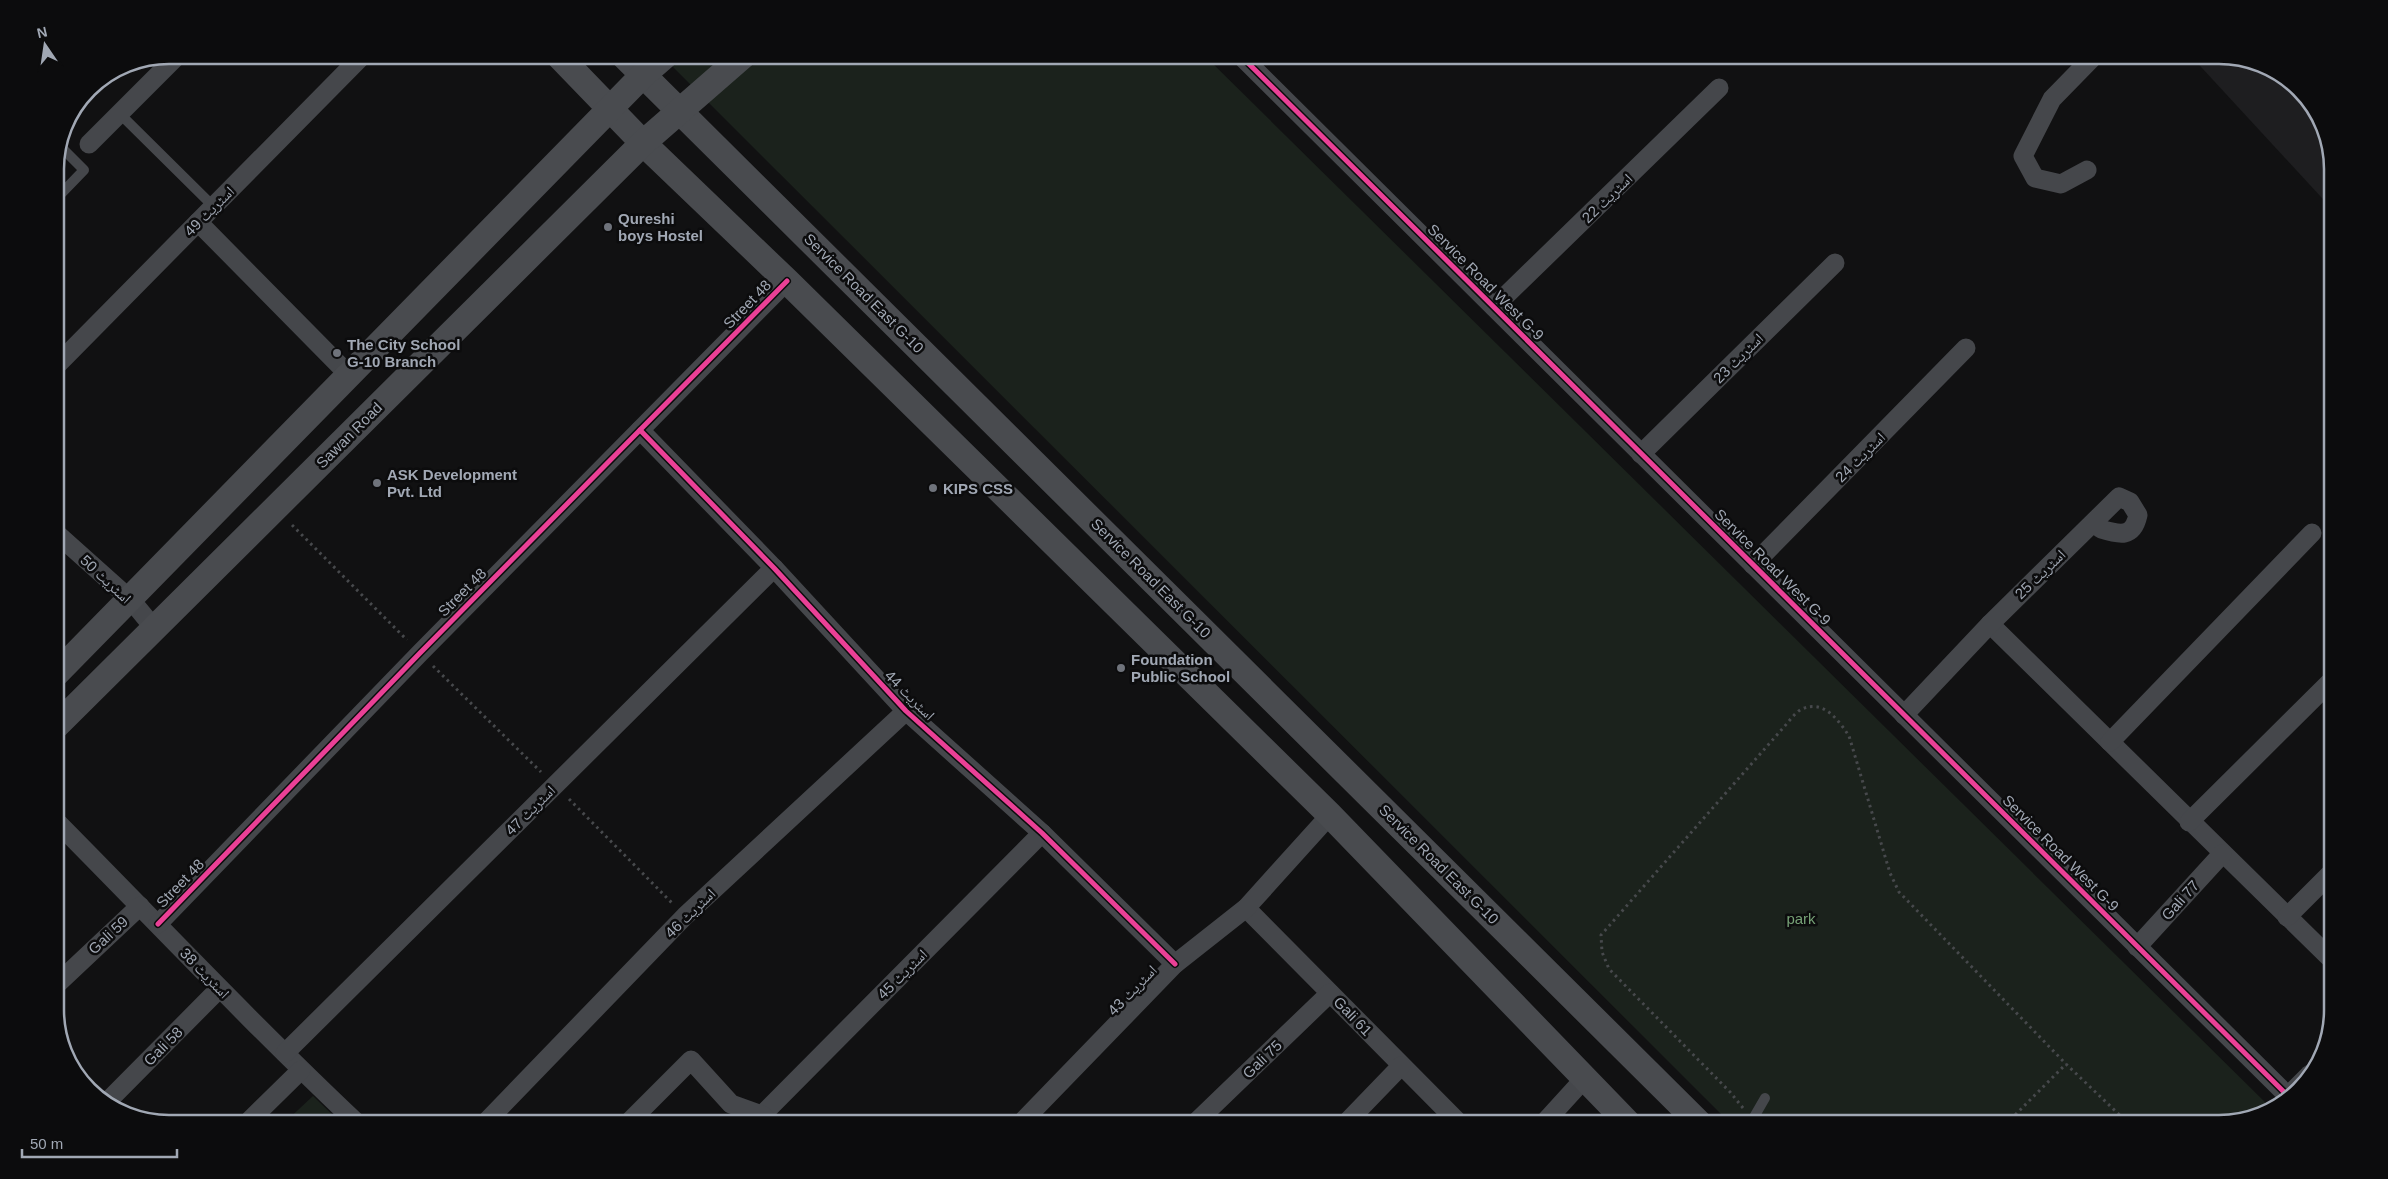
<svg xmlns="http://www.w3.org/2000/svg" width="2388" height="1179" font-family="Arial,'Noto Naskh Arabic',sans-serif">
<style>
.built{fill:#1e1e20}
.green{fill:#1b221c}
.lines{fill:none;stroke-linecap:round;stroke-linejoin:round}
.path{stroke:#47494c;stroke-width:3;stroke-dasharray:2.5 4;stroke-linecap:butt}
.lane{stroke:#45474b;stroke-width:10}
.street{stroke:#45474b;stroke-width:19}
.secondary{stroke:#494b4f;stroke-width:26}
.cycleway-casing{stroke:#0c0c0d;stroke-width:8}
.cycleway{stroke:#ea4096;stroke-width:5}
.poi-dot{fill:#6f737b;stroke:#0c0c0d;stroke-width:2}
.labels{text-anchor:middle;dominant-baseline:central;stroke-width:5;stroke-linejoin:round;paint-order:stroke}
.street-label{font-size:15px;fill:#a1a8b4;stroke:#0c0c0d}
.poi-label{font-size:15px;font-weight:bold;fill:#a1a8b4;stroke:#0c0c0d;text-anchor:start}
.park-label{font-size:15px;fill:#76a176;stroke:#0c0c0d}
.rim{fill:none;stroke:#a1a8b4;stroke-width:2.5}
</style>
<rect width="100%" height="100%" fill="#111112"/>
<polygon class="built" points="2190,55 2219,55 2269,67 2314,105 2333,162 2333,210"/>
<g class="green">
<polygon points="661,55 1204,55 2271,1108 2219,1124 1731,1124"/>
<polygon points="313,1096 342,1124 283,1124"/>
</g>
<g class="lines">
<g class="path">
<polyline points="292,525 407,640"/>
<polyline points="433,666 541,772"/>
<polyline points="569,799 672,903"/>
<path d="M1743 1108 1730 1092 1609 969 1602 952 1601 935 1783 728C1788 723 1795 712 1802 709 1824 699 1839 721 1849 736L1890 873 1899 892 2066 1064 2129 1124"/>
<polyline points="2006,1124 2066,1064"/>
</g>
<g class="lane">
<polyline points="119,113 213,206"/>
<polyline points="55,200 84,170 59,145"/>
<polyline points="1750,1124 1765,1098"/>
</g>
<g class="street">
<polyline points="1240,55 2289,1097"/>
<polyline points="89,144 178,55"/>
<polyline points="2087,170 2061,184 2035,178 2023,156 2052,99 2095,55"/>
<polyline points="198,222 350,376"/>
<polyline points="1494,307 1719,88"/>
<polyline points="55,367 363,55"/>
<polyline points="640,430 774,568 906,711 1042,833 1175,964"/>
<polyline points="1641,454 1835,263"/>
<polyline points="55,532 131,600 154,628"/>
<polyline points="1753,565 1966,348"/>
<polyline points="1990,624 2333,961"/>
<path d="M1904 715 1990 624 2119 497 2130 502 2138 515C2133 538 2120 535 2101 529L2097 522"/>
<polyline points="2110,742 2312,533"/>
<path d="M55 820C156 922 254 1026 358 1124"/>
<polyline points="2189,822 2333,679"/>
<polyline points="1246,908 1460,1124"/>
<polyline points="2287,917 2333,871"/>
<polyline points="158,924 420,653 787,281"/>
<polyline points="2137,947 2222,854"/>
<polyline points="55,986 140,906"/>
<polyline points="285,1053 774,568"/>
<polyline points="2288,1096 2310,1074"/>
<polyline points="107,1102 219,989"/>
<polyline points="762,1115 1042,833"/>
<polyline points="246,1124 301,1070"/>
<polyline points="484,1124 685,916 906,711"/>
<polyline points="627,1124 691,1060 731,1104 762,1115 770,1123"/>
<polyline points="1020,1124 1175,964 1246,908 1330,815"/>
<polyline points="1194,1124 1330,993"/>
<polyline points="1345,1124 1401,1066"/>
<polyline points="1543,1124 1584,1079"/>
</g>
<g class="secondary">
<polyline points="558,55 643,143 787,281 1330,815 1629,1124"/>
<polyline points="623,55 1700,1124"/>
<polyline points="55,675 643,75 666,55"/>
<polyline points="55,727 643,143 744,55"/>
</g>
<g class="cycleway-casing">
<g id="cycleway">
<polyline points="1240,55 2289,1097"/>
<polyline points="640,430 774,568 906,711 1042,833 1175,964"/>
<polyline points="158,924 420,653 787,281"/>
</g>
</g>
<use href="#cycleway" class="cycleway"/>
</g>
<g class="poi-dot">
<circle cx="608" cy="227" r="5"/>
<circle cx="337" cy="353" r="5"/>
<circle cx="377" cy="483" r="5"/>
<circle cx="933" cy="488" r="5"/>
<circle cx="1121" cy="668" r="5"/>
</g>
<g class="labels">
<g class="street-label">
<text transform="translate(1607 198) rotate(-44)">اسٹریٹ 22</text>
<text transform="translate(209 211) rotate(-45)">اسٹریٹ 49</text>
<text transform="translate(1486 282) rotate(45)">Service Road West G-9</text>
<text transform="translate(864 293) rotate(45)">Service Road East G-10</text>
<text transform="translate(747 304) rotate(-46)">Street 48</text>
<text transform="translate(1738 358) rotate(-45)">اسٹریٹ 23</text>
<text transform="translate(349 435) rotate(-45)">Sawan Road</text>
<text transform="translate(1860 457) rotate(-45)">اسٹریٹ 24</text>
<text transform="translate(1773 567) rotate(45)">Service Road West G-9</text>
<text transform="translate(2040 574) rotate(-44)">اسٹریٹ 25</text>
<text transform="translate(1151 578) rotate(45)">Service Road East G-10</text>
<text transform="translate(106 579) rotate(43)">اسٹریٹ 50</text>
<text transform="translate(462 592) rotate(-45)">Street 48</text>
<text transform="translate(910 695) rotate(45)">اسٹریٹ 44</text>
<text transform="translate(530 810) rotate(-45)">اسٹریٹ 47</text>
<text transform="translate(2061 853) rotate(45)">Service Road West G-9</text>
<text transform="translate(1439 864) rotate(45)">Service Road East G-10</text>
<text transform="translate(180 883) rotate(-46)">Street 48</text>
<text transform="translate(2180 900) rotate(-48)">Gali 77</text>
<text transform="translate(690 913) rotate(-44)">اسٹریٹ 46</text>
<text transform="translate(108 935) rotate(-43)">Gali 59</text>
<text transform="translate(205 973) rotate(46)">اسٹریٹ 38</text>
<text transform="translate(902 974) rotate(-45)">اسٹریٹ 45</text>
<text transform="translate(1132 990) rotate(-46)">اسٹریٹ 43</text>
<text transform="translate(1353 1016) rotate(46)">Gali 61</text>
<text transform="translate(163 1046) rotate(-45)">Gali 58</text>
<text transform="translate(1262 1059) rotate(-44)">Gali 75</text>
</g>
<g class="poi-label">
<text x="618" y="218">Qureshi<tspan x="618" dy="17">boys Hostel</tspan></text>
<text x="347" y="344">The City School<tspan x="347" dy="17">G-10 Branch</tspan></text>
<text x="387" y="474">ASK Development<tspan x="387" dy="17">Pvt. Ltd</tspan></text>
<text x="943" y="488">KIPS CSS</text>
<text x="1131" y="659">Foundation<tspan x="1131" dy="17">Public School</tspan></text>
</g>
<g class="park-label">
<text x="1801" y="918">park</text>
</g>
</g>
<path d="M0 0H2388V1179H0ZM169 64H2219A105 105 0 0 1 2324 169V1010A105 105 0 0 1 2219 1115H169A105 105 0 0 1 64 1010V169A105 105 0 0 1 169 64Z" fill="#0c0c0d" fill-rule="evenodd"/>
<path class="rim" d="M169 64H2219A105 105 0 0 1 2324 169V1010A105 105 0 0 1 2219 1115H169A105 105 0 0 1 64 1010V169A105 105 0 0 1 169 64Z"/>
<g transform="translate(45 45) rotate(347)" stroke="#0c0c0d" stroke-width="4" paint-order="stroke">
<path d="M0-4L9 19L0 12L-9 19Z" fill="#a1a8b4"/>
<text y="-8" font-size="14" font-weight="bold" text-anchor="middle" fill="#a1a8b4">N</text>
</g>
<path d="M22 1149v8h155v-8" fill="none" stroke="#a1a8b4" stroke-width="2.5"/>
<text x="30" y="1149" font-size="15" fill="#a1a8b4" stroke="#0c0c0d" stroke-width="4" paint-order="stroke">50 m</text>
</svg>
